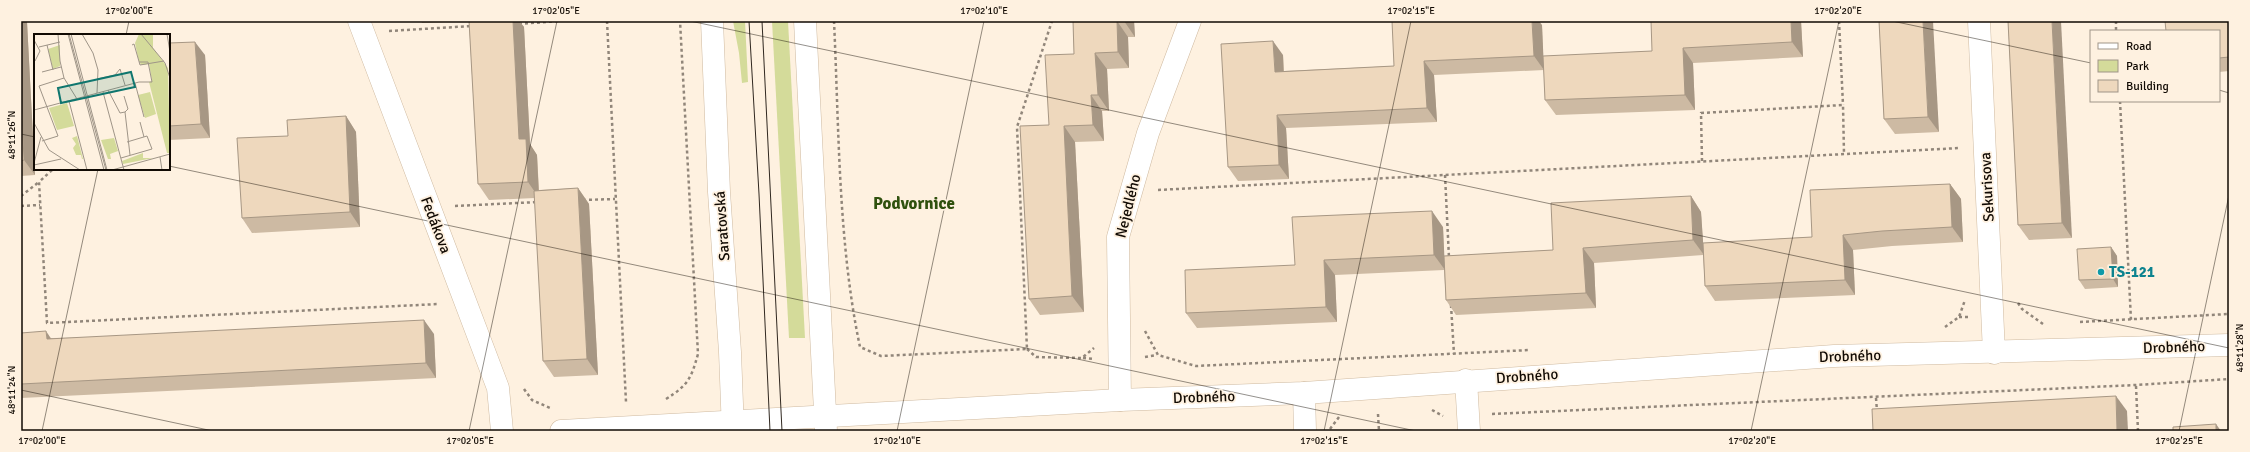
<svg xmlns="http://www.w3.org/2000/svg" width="2250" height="452" font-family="Signika,sans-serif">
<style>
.green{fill:#d4db9a}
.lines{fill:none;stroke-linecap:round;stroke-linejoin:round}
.minor-casing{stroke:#cfbaa0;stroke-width:23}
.major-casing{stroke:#cfbaa0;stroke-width:23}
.path{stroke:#91867a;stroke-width:2.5;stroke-dasharray:3 3;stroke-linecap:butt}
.minor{stroke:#fff;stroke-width:22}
.major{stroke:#fff;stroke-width:22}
.tram{stroke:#302820;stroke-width:1}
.wall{fill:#cdbaa3}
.shaded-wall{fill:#a79784}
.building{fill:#eed8bd;stroke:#a79784}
.ticks{fill:none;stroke:#110a03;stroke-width:1;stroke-opacity:0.45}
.culture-dot{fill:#0f9aa8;stroke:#fef1e0;stroke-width:1.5}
.labels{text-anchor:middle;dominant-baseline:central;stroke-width:3.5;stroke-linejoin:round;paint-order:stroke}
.street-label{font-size:15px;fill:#110a03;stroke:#fef1e0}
.culture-label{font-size:15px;font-weight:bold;fill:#0d838f;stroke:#fef1e0;text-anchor:start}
.quarter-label{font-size:17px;font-weight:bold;fill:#30510e;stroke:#fef1e0}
.inset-road{fill:none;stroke:#9f9588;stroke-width:1}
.view{fill:#0f766e;fill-opacity:0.15;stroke:#0f766e;stroke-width:2}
.inset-edge{fill:none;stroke:#110a03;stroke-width:2}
.neatline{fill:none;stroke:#110a03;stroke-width:1.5}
.ticks-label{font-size:10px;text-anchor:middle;fill:#110a03}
</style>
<rect width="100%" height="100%" fill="#fef1e0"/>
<g class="green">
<polygon points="733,21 745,21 748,82 742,83 739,53"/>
<polygon points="772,21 788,21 805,338 789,338"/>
</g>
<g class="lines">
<g class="minor-casing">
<g id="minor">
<polyline points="359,21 498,388 502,431"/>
<polyline points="1979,21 1994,353"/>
<polyline points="1466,380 1469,431"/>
<polyline points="1304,393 1305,431"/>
<polyline points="1120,400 1118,237 1148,133 1190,21"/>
<polyline points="561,431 1120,400 1304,393 1834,356 2229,345"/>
</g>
</g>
<g class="major-casing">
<g id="major">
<polyline points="712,21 719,192 730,352 733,431"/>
<polyline points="805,21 826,431"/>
</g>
</g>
<g class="path">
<polyline points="607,21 626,402"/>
<path d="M834 21C839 127 838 243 860 347L881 356 1027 349 1017 127 1052 21"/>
<polyline points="1839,21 1843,105"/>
<polyline points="2116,21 2116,31"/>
<polyline points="519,24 559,21"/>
<polyline points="389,31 472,26"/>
<polyline points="2120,101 2131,320"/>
<polyline points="1702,161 1701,113 1843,105 1844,154"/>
<polyline points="52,170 39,182 47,323 439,304"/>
<polyline points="1445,175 1449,258"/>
<polyline points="1158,190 1960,148"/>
<polyline points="21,196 39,182"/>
<polyline points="583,200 615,199"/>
<polyline points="21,206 40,205"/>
<polyline points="455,206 538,202"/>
<polyline points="2018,303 2022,309 2043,324"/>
<polyline points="1451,305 1454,354"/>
<polyline points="1959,317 1968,317"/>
<polyline points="2080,322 2229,314"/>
<polyline points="1945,327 1959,317 1965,300"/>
<polyline points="1145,331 1158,355 1196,366 1530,350"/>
<polyline points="1027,349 1036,357 1082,358 1094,348"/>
<polyline points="1145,357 1157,355"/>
<polyline points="1083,358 1094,359"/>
<polyline points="2136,386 2138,431"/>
<polyline points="524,389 532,400 550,408"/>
<polyline points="1876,398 1877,411"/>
<path d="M666 399C688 385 691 379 698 354L680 21"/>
<polyline points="1432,410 1443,416"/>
<polyline points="1378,414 1379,431"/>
<polyline points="1492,414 2136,385 2229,379"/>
<polyline points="1330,429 1339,417"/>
</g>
<use href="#minor" class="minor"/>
<use href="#major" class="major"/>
<g class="tram">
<polyline points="749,21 759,194 770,431"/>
<polyline points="762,21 782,431"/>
</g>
</g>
<g class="wall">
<polygon points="21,21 27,22 35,175 21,176"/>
<polygon points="421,21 519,21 524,27 530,144 537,155 539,190 578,188 589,204 598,375 554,377 543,361 535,198 489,200 478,184 469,21 422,23"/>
<polygon points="1073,21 1134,21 1135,37 1128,37 1129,68 1107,69 1109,111 1102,111 1104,141 1075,142 1084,312 1040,315 1029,299 1049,125 1074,54"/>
<polygon points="1801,21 1803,57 1693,63 1695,110 1556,115 1545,100 1544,70 1434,75 1437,122 1286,128 1289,179 1238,181 1228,167 1283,55 1284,71 1394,66 1542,25 1543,57 1652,51"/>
<polygon points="1879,21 1939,132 1895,134 1884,119"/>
<polygon points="2008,21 2072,238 2029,240 2018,225"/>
<polygon points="2229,21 2229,71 2219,72 2219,31"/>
<polygon points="169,43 205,55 210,138 169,140"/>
<polygon points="346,116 356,132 360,227 252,233 242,218 288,136"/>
<polygon points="1950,184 1961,199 1963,242 1892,246 1853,250 1855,295 1715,301 1705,286 1703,255 1594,263 1596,308 1456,315 1446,300 1444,270 1335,275 1337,322 1197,328 1186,313 1295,265 1443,227 1444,256 1553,250 1691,196 1701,212 1703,243 1812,237"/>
<polygon points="2111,247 2117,256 2118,287 2085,289 2079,280"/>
<polygon points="21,333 51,338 434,334 436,378 21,398"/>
</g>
<g class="shaded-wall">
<polygon points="21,21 27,21 27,22 35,175 24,160 21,90"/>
<polygon points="513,21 519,21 524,27 530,144 537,155 539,198 528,182 519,139"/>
<polygon points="1117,21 1128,37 1129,68 1118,52"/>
<polygon points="1124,21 1134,21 1135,37"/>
<polygon points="1532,21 1539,21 1542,25 1544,70 1534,56"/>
<polygon points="1791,21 1801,21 1803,57 1792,42"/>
<polygon points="1923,21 1933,21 1939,132 1928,117"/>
<polygon points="2052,21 2061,21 2072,238 2062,223"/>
<polygon points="1273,41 1283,55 1284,86 1275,72"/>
<polygon points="195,42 205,55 210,138 201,124"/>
<polygon points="1683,48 1693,63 1695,110 1685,95"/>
<polygon points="1095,53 1107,69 1109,111 1098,95"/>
<polygon points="1424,61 1434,75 1437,122 1427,108"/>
<polygon points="1091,95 1102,111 1104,141 1093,125"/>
<polygon points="1277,115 1286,128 1289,179 1279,165"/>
<polygon points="346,116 356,132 360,227 350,212"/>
<polygon points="1064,126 1075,142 1084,312 1072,296"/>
<polygon points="1950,184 1961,199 1963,242 1952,227"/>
<polygon points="578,188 589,204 598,375 587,359"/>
<polygon points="1691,196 1701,212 1704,255 1693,240"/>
<polygon points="1432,211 1443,227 1445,270 1434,255"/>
<polygon points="1843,235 1853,250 1855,295 1845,280"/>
<polygon points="2111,247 2117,256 2118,287 2113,279"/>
<polygon points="1583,248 1594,263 1596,308 1586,293"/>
<polygon points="1324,260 1335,275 1337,322 1326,307"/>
<polygon points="424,320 434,334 436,378 426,363"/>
<polygon points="46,331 56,346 47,339"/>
<polygon points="2116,396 2127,411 2128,431 2117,431"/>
<polygon points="2216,424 2221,431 2216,431"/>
</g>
<g class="building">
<polygon points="469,21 513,21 519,139 526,139 528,182 478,184"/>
<polygon points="1073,21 1124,21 1117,21 1118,52 1095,53 1098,95 1091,95 1093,125 1064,126 1072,296 1029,299 1020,126 1049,125 1045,55 1074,54"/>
<polygon points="1392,21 1532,21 1534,56 1424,61 1427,108 1277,115 1279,165 1228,167 1221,44 1273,41 1275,72 1394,66"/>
<polygon points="1651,21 1791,21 1792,42 1683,48 1685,95 1545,100 1543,56 1652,51"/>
<polygon points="1879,21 1923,21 1928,117 1884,119"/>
<polygon points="2008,21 2052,21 2062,223 2018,225"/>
<polygon points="2165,21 2229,21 2229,57 2219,58 2219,31 2166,31"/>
<polygon points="195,42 201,124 169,126 169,43"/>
<polygon points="21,90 24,160 21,161"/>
<polygon points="346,116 350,212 242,218 237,138 288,136 287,120"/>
<polygon points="1950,184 1952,227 1882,231 1843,235 1845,280 1705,286 1703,243 1812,237 1810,190"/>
<polygon points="578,188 587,359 543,361 534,191"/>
<polygon points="1691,196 1693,240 1583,248 1586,293 1446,300 1444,256 1553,250 1551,203"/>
<polygon points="1432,211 1434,255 1324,260 1326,307 1186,313 1185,270 1295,265 1292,217"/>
<polygon points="2111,247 2113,279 2079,280 2077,249"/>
<polygon points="424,320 426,363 21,384 21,333 46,331 47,339"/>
<polygon points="2116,396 2117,431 1873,431 1872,409"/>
<polygon points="2216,424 2216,431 2173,431 2173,427"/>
</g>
<path class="ticks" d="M690 21 2229 348M1892 21 2091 63M126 35 129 21M2219 90 2229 93M21 134 35 137M169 166 1416 431M21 390 213 431M42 431 98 169M469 431 557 21M897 431 984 21M1324 431 1411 21M1751 431 1839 21M2179 431 2229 195"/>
<circle class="culture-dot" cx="2101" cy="272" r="4"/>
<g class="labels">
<g class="street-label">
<text transform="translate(1987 187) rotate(-93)">Sekurisova</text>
<text transform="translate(1128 206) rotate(-76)">Nejedlého</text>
<text transform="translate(436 225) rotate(69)">Fedákova</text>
<text transform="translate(722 226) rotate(-94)">Saratovská</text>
<text transform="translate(2174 347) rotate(-2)">Drobného</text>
<text transform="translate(1850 356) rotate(-2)">Drobného</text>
<text transform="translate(1527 376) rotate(-4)">Drobného</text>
<text transform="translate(1204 397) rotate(-2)">Drobného</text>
</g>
<g class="culture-label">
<text x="2109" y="272">TS-121</text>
</g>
<g class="quarter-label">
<text x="914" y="203">Podvornice</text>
</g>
</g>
<g transform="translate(34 34)">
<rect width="136" height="136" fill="#fef1e0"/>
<path d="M105 0H122L119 1V14L134 34 136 119H133L131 111 115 48 118 47 115 30 107 31 104 24 101 9ZM26 11V32L19 35 14 15ZM116 58 122 80 111 84 104 61ZM33 69 40 92 23 96 15 74ZM43 102 49 125H48L47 121H42L39 114 42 110 38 104ZM80 104 84 117 76 120 77 125H74L67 106ZM109 119V124H119L89 130 88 127Z" fill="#d4db9a"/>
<path class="inset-road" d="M24 0 26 27 30 44 43 65M34 0 70 136M35 0 72 136M37 0 73 136M48 0 59 19 64 36 63 59M107 0 131 29 136 44M133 0 136 18M0 6 6 17 1 27M13 11 19 36M98 11 100 10 106 31 130 27M5 13 26 8M8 38 27 33M63 45 81 41 86 35 91 51M101 49 110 83M74 56 86 79 91 78 96 121M69 58 90 136M90 62 94 75 91 78M35 67 53 136M0 76 105 48H118L114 28H105M106 88 110 103M0 89 15 116 46 136M8 107 24 102 5 52 30 44M126 123 128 136M87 124 118 115 113 102 93 108M0 129 7 103M0 131 27 125M78 136 136 120"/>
<path class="view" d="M97 38 101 53 27 69 24 54Z"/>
<rect width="136" height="136" class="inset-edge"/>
</g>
<rect width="2250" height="452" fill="none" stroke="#fef1e0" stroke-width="44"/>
<rect x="2090" y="30" width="130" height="72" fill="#fef1e0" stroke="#9f9588"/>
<rect x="2098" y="43" width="20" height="6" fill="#ffffff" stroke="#9f9588"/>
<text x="2126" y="50" font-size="12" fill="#110a03">Road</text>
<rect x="2098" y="60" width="20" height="12" fill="#d4db9a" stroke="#9f9588"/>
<text x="2126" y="70" font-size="12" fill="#110a03">Park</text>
<rect x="2098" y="80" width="20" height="12" fill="#eed8bd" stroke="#9f9588"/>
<text x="2126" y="90" font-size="12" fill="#110a03">Building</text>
<rect x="22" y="22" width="2206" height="408" class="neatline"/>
<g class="ticks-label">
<text x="129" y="14">17°02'00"E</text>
<text x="556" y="14">17°02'05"E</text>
<text x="984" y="14">17°02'10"E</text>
<text x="1411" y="14">17°02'15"E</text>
<text x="1838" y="14">17°02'20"E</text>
<text transform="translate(11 135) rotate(-90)" y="4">48°11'26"N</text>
<text transform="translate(2239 348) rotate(-90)" y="4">48°11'28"N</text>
<text transform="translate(11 390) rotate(-90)" y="4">48°11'24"N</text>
<text x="42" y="444">17°02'00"E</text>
<text x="470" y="444">17°02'05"E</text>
<text x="897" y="444">17°02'10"E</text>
<text x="1324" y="444">17°02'15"E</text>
<text x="1752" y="444">17°02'20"E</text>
<text x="2179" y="444">17°02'25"E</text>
</g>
</svg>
